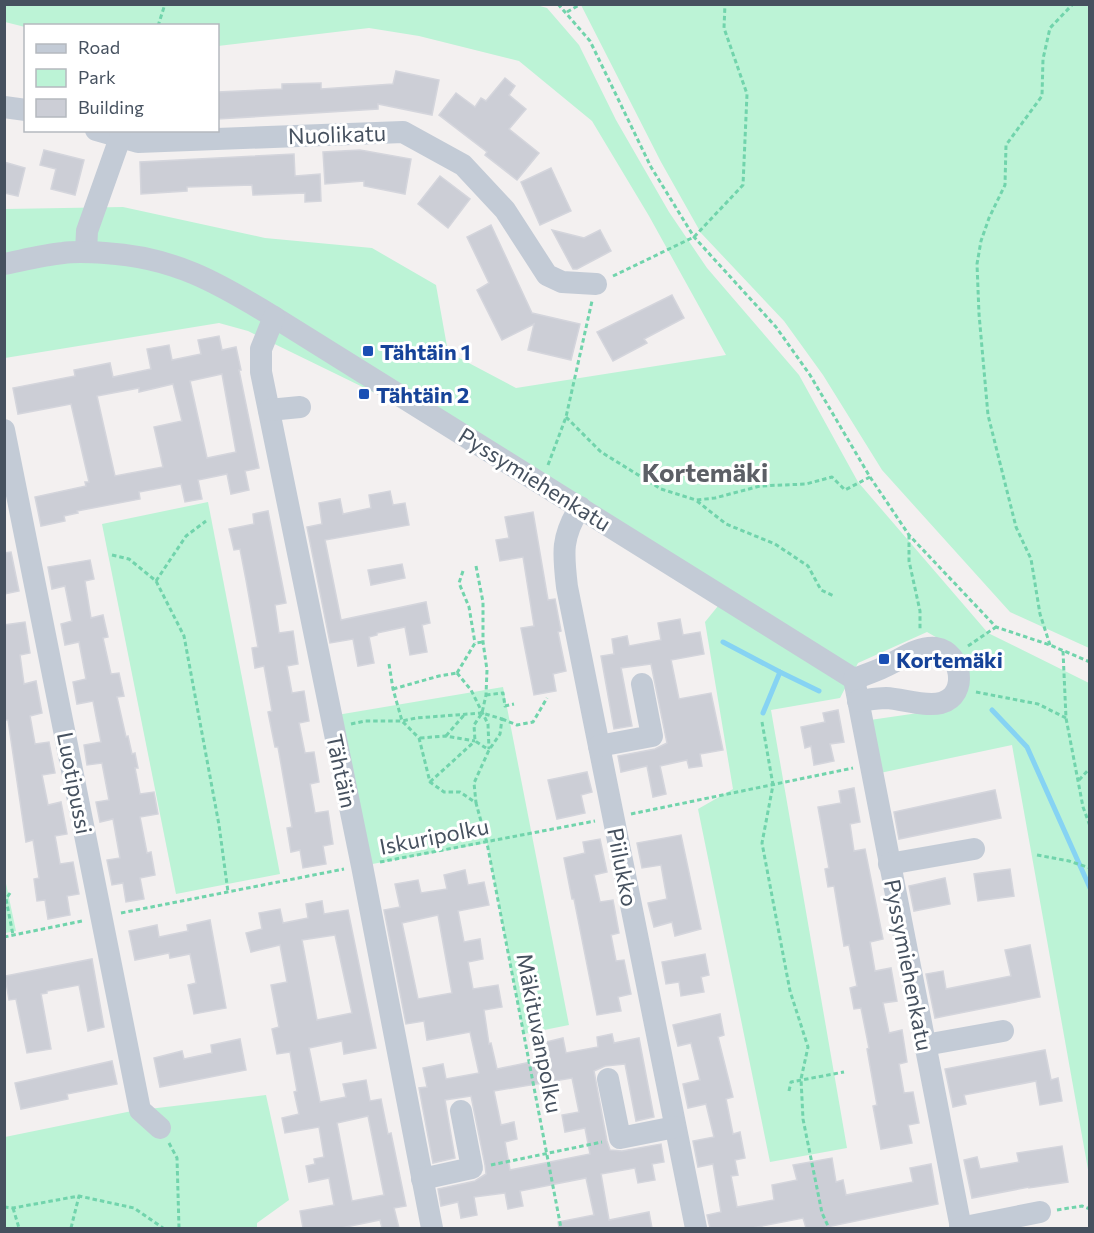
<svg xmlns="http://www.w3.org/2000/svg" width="1094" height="1233" font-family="Commissioner,sans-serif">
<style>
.green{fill:#bcf3d6}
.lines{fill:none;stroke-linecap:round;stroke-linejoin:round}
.stream{stroke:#86d3f3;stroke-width:5}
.building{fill:#ccced6;stroke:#d4d5dc;stroke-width:1.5;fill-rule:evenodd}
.path{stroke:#71d4ac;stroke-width:3;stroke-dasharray:4.5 3;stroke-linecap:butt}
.minor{stroke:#c3cbd6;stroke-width:22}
.transit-dot{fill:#1a4fb4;stroke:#fff;stroke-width:2}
.labels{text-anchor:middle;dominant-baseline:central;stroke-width:6;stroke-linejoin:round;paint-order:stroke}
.street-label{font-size:22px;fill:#46515f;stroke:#fff}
.transit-label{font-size:22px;font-weight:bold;fill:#164399;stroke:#fff;text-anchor:start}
.quarter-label{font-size:26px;font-weight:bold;fill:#5c5f66;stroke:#fff}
</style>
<rect width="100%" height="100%" fill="#f3f0f0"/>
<g class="green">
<polygon points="5,4 533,4 547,8 579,45 616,120 669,212 707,268 799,375 858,482 988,633 1089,683 1089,1175 1012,745 880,773 870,720 939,710 954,704 948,644 927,632 858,663 840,698 771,710 847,1148 770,1162 698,809 733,789 705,622 731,590 531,469 248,331 219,323 5,358 5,209 123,207 265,238 372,248 436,285 448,352 516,388 726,355 649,216 592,121 519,61 419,36 369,28 218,46 218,26 25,27 5,22"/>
<polygon points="581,5 1089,5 1089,648 1010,612 882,470 823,375 784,321 701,233 661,162"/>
<polygon points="208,502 280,874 176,894 102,524"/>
<polygon points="503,687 569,1025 524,1034 487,843 367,865 331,716"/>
<polygon points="5,879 16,931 5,933 4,933"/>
<polygon points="266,1095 289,1200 257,1223 257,1228 5,1228 5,1137 132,1111"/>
</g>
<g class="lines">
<g class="stream">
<polyline points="723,642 780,672 819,691"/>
<polyline points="992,710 1027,747 1090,888"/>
<polyline points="763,713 780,672"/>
</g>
</g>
<g class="building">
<polygon points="396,71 439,80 432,115 378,104 378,109 218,119 218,92 282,89 282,84 321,83 321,89 393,84"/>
<polygon points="505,78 515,86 509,95 526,109 509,129 539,153 517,180 485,155 487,152 439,115 456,93 475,107 481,98 486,101"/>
<polygon points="44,150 84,160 75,195 51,189 56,169 40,165"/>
<polygon points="360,150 411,159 405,194 364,186 364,181 325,184 323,152"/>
<polygon points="294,154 295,176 320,174 321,201 305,202 305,193 253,195 252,185 187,187 187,191 141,194 140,162"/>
<polygon points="4,162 25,168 18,196 4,193"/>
<polygon points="551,168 571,211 540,225 521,182"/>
<polygon points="440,176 470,199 448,228 418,204"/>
<polygon points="491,225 532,313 580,324 571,360 528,350 534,324 502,340 477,290 489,283 467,237"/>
<polygon points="552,230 584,238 600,230 611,251 577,269 573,269"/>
<polygon points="672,295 684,318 644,339 647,343 613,361 597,332"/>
<path d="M219 336 222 350 236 347 241 370H239L259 468 245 471 249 490 231 494 227 474 198 480 202 499 185 502 181 484 139 492 140 499 77 511 78 513 64 516 65 521 41 526 35 497 86 486 85 482H89L71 404 18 414 13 388 75 376 74 370 110 363 113 377 151 369 147 349 169 345 172 360 201 354 198 340ZM222 374 236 452 207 458 190 381ZM173 384 182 421 154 427 163 467 115 476 97 396 139 388V392Z"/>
<polygon points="390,491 393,505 405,503 409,525 325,540 341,620 426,602 430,623 422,625 427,652 410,655 405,627 377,633 377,635 369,637 374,663 358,666 353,639 330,643 307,527 322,524 319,503 340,499 343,514 371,508 369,495"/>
<polygon points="268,511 286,603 275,605 279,633 293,631 298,664 287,666 292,693 304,691 309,721 299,723 305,753 314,752 319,782 310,784 315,813 328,811 333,844 323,846 326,864 303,868 300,850 291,852 287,828 292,827 278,747 275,747 268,712 272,711 264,666 255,668 252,648 258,647 246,580 240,549 234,550 229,529 254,524 253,514"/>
<polygon points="533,512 548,600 555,599 561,631 558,632 566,671 553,674 556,691 534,695 521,628 534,626 523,557 500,561 496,540 509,538 505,517"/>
<polygon points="11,552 19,591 4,594 4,553"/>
<polygon points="90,560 94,579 85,581 91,618 103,615 108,637 103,638 111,674 119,673 124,696 117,697 126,737 128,736 132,754 135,753 138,768 135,768 140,794 154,792 158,814 140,817 147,853 151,852 155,875 140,878 144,899 126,902 123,883 112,885 107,860 120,858 113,819 100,822 96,802 109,800 102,763 87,765 84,745 101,742 93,701 77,704 73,682 86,679 79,642 65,645 61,624 72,621 65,586 52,589 48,567"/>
<polygon points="402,564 405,578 371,585 368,570"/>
<polygon points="680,619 683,635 700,632 704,654 671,660 679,699 711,693 723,750 700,754 702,766 689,768 687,760 660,766 666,794 653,797 647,766 621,772 618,756 655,749 667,743 651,664 621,668 632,726 614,729 601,656 614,654 612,639 627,636 629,646 661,640 658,623"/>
<polygon points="25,622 30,653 20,655 24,684 36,681 42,713 30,716 35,744 49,742 55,773 42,775 48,805 61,802 67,834 55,836 60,864 73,862 79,894 67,896 70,915 48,919 45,900 37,901 34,879 39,878 33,840 26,842 8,720 4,720 4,625"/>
<polygon points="838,710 844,742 830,744 834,761 814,765 811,746 805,748 801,727 825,722 823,713"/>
<polygon points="587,772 592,792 581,795 585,813 557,819 548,780"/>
<polygon points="854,788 860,822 850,824 854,851 865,849 883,939 870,942 875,971 891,968 897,1001 883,1003 889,1033 902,1030 907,1062 899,1064 904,1093 913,1092 919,1123 908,1125 912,1143 881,1149 873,1106 877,1105 867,1049 869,1048 861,1008 854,1009 850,988 857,986 849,945 844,946 834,886 828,887 825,869 829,868 818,807 841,803 839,791"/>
<polygon points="995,790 1001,818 899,839 894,812"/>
<polygon points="681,835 701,929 675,936 672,922 654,927 648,903 667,899 661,865 642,868 637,843"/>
<polygon points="600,839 607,872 594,875 600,902 613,900 619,933 611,935 616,961 624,960 631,994 618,997 621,1011 597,1015 574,899 572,899 564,858 585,853 583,842"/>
<polygon points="1010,869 1014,896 978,901 974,874"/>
<path d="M465 870 468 885 484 882 489 905 458 911 464 942 480 939 483 959 468 962 473 989 498 985 502 1007 484 1010 489 1044 491 1043 497 1069 550 1058 546 1042 563 1038 566 1053 598 1047 597 1037 612 1034 614 1043 639 1038 654 1117 636 1121 625 1064 605 1066 594 1071 607 1141 610 1150 622 1151 661 1144 664 1162 652 1164 655 1180 638 1183 635 1168 601 1174 609 1220 649 1212 652 1228H559L558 1222 594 1215 586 1178 520 1191 523 1206 508 1209 505 1193 474 1197 477 1215 461 1218 458 1202 441 1206 438 1189 475 1181 486 1174 485 1165 471 1096 445 1100 455 1158 433 1163 419 1088 427 1087 423 1068 443 1064 446 1079 479 1073 470 1032 427 1040 424 1021 406 1024 384 910 400 907 395 884 418 880 421 893 447 889 444 875ZM438 915 452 993 418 999 402 923ZM572 1078 579 1112 562 1115 565 1132 585 1128 590 1154 510 1170 505 1142 517 1139 514 1122 501 1125 494 1091Z"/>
<polygon points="945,878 950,904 914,911 909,886"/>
<path d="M322 901 324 914 348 910 376 1048 344 1054 342 1041 309 1048 320 1102 346 1097 343 1084 366 1080 370 1101 381 1099 388 1134 391 1133 406 1206 394 1208 399 1228H382L380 1220 341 1228H303L300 1211 334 1205 329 1178 309 1182 306 1166 315 1164 314 1159 324 1157 319 1127 285 1133 282 1118 299 1114 294 1092 297 1091 290 1052 277 1054 272 1029 279 1027 271 985 287 982 280 945 251 952 246 933 262 929 259 913 280 909 283 923 308 918 306 904ZM335 935 352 1013 317 1020 302 940ZM368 1116 384 1195 352 1201 337 1123Z"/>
<polygon points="210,920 226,1008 194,1014 188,985 196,983 190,954 170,958 169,953 135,960 129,931 157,925 159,937 188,931 187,925"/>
<polygon points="1030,945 1040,997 935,1018 926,974 943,971 946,989 1011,976 1005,950"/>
<polygon points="705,954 709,975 701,977 704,992 681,996 679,982 666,984 662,962"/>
<polygon points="92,959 104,1027 88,1031 79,985 47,991 47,993 41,994 51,1049 27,1053 16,999 9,1000 5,976"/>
<polygon points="720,1014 724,1035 718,1037 733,1097 726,1099 733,1134 740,1132 745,1158 735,1160 738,1175 731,1176 737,1207 774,1200 772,1185 797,1180 793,1165 832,1158 836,1182 843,1180 846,1195 913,1182 910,1168 931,1164 938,1204 822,1228 806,1228 803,1218 752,1228 710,1228 707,1215 721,1212 713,1164 698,1167 693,1141 714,1137 706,1104 688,1108 683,1084 700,1080 691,1043 678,1046 673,1025"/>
<polygon points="240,1039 246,1070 160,1087 154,1058 182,1051 184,1059 212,1053 211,1045"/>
<polygon points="1045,1050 1051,1080 1058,1078 1062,1101 1040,1105 1036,1081 964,1095 966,1104 953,1107 945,1069"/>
<polygon points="112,1061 117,1084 67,1094 68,1099 21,1109 15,1083"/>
<polygon points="1062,1146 1068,1182 1029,1188 1029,1187 972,1198 964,1160 977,1157 980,1169 1019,1162 1017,1153"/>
</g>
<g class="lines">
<g class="path">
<polyline points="558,4 590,41 651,167 694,237 776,327 810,375 870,477 909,535 996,627 1050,645 1090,662"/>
<polyline points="567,12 581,4"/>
<polyline points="158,26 165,4"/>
<polyline points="613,276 694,237 743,185 747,94 724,28 725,4"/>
<polyline points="566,417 601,452 661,489 696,500 715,498 760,486 806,484 832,477 845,490 870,477"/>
<polyline points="548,465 566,417 592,301"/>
<polyline points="697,501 726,524 775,544 808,566 821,590 834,596"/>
<polyline points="909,535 909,561 920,611 920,631"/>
<polyline points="112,555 129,559 156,581 184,636 219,825 228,892"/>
<polyline points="476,566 483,602 483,642 487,670 486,695 482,713 474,725 475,741 489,750"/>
<polyline points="463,571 459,583 469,607 475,643"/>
<polyline points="156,581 186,536 206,521"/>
<polyline points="1050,645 1040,614 1031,559 1016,527 988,415 979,314 977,264 981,241 989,218 1005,185 1006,145 1042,96 1043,59 1050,28 1073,4"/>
<polyline points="968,646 996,627"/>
<polyline points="1063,651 1066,718 1083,807 1090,826"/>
<polyline points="389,664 393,689 402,721 416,718 482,713 502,719 500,734 489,750 474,783 476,803"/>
<polyline points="457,673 471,690 488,724 489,749"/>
<polyline points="457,673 475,643 483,642"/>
<polyline points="393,689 439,676 457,673"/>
<polyline points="976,692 1038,704 1066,718"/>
<polyline points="486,695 503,693 505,706 514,704"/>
<polyline points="502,719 517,725 533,722 547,698"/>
<polyline points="762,722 773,785 762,843 790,991 808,1047 801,1079 803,1119 822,1213 829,1228"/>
<polyline points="351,724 365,721 402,721 419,738 430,782 444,792 460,792 476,803 487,843 561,1228"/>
<polyline points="446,736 464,715"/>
<polyline points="420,738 446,736 475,741"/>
<polyline points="1079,780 1090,768"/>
<polyline points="430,782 475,741"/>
<polyline points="631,814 853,768"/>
<polyline points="1037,855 1069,861 1090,868"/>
<polyline points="380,862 595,821"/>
<polyline points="10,893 6,899 13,935"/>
<polyline points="121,913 344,869"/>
<polyline points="4,937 82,921"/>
<polyline points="789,1091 791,1082 844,1072"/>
<polyline points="169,1143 177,1158 179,1228"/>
<polyline points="491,1165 602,1142"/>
<polyline points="4,1207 13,1208 79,1196 134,1208 163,1228"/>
<polyline points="13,1208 19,1228"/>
<polyline points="1057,1210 1082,1206 1090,1209"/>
<polyline points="71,1228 79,1196"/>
</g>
<g class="minor">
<polyline points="4,107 26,110"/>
<polyline points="96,130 138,142 403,132 463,165 505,210 547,275 562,282 596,284"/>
<polyline points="86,252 87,231 120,138"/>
<path d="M4 264C24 260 44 255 63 253 77 251 91 252 105 253 173 257 217 282 274 317L854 679"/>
<polyline points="274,317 261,349 261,372 362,866 432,1228"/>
<polyline points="269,410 300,407"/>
<polyline points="4,430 140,1110 160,1128"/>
<path d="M580 507C561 537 563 553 567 587L696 1228"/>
<polyline points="854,679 961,1228"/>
<path d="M854 679C864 675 874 672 884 667 900 660 917 646 936 648 962 652 969 695 941 703 925 707 903 699 886 698 877 698 867 700 858 701"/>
<polyline points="599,746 652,736 642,684"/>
<polyline points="889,864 974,849"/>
<polyline points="925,1045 1003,1031"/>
<polyline points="608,1079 620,1138 675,1127"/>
<polyline points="422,1179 472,1168 461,1111"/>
<polyline points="960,1228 1040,1212"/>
</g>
</g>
<g class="transit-dot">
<rect x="362" y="345" width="12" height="12" rx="3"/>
<rect x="358" y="388" width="12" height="12" rx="3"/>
<rect x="878" y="653" width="12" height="12" rx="3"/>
</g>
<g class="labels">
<g class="street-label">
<text transform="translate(337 134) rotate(-2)">Nuolikatu</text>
<text transform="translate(535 479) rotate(32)">Pyssymiehenkatu</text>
<text transform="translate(342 771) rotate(78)">Tähtäin</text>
<text transform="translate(75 783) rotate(79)">Luotipussi</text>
<text transform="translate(434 836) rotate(-11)">Iskuripolku</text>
<text transform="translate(623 867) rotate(79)">Piilukko</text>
<text transform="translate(909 965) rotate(79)">Pyssymiehenkatu</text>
<text transform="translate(540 1033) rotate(79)">Mäkituvanpolku</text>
</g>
<g class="transit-label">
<text x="380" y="351">Tähtäin 1</text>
<text x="376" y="394">Tähtäin 2</text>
<text x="896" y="659">Kortemäki</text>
</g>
<g class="quarter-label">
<text x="705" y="471">Kortemäki</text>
</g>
</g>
<rect width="1094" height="1233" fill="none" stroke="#46515f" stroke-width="12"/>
<rect x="24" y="24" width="195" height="108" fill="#ffffff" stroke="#b5b9bf" stroke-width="1.5"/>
<rect x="36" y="44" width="30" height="9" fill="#c3cbd6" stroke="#b5b9bf" stroke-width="1.5"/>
<text x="78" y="54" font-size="18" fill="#46515f">Road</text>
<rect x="36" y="69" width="30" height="18" fill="#bcf3d6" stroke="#b5b9bf" stroke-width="1.5"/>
<text x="78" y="84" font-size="18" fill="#46515f">Park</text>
<rect x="36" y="99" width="30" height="18" fill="#ccced6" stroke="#b5b9bf" stroke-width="1.5"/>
<text x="78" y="114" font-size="18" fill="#46515f">Building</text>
</svg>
